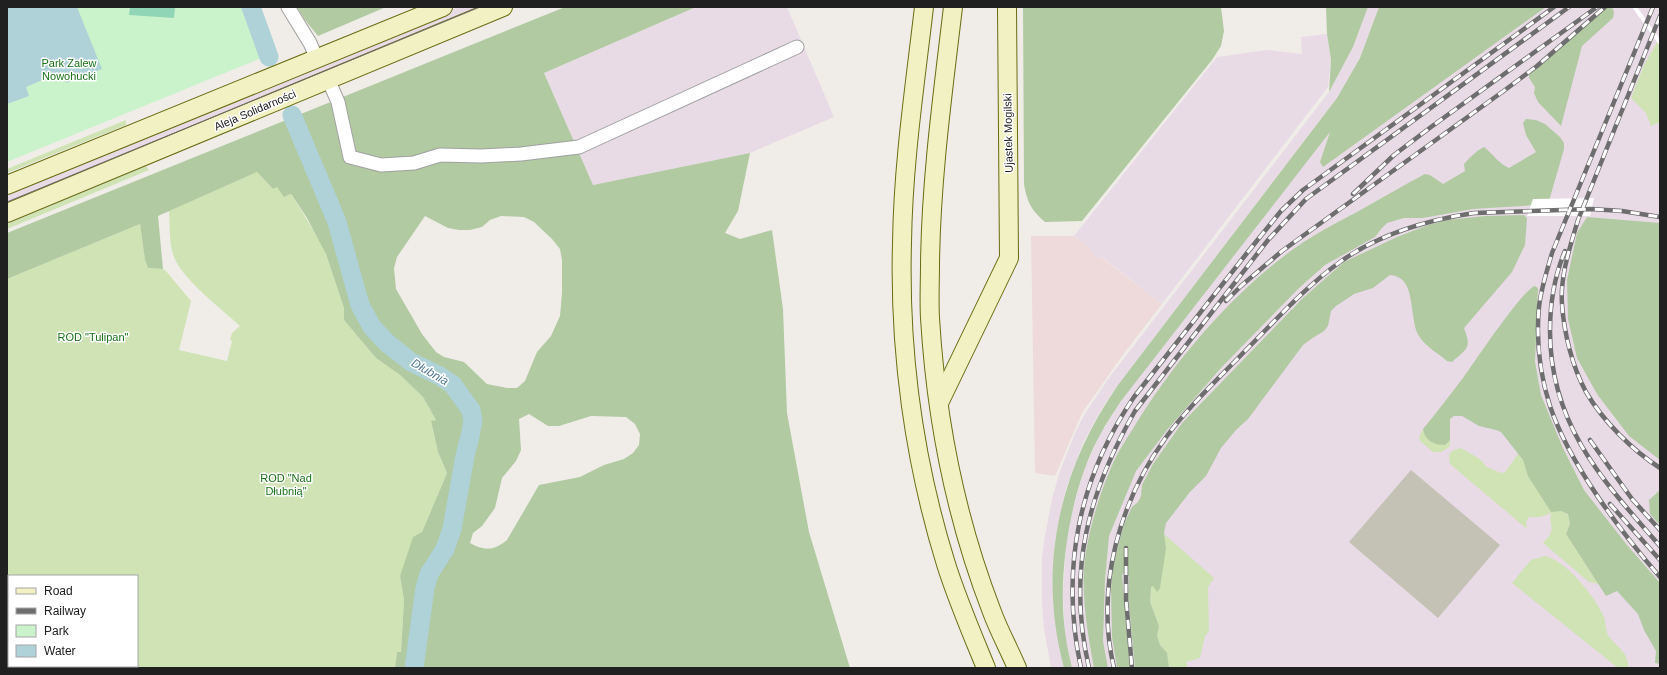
<svg xmlns="http://www.w3.org/2000/svg" width="1667" height="675" font-family="Arial,sans-serif">
<style>
.commercial{fill:#eedadb}
.industrial{fill:#e8dbe6}
.construction{fill:#c3c2b4}
.grass{fill:#cfe3b5;fill-rule:evenodd}
.forest{fill:#b1caa2;fill-rule:evenodd}
.park{fill:#cbf3cb}
.pitch{fill:#90d5b5}
.water{fill:#aed2d8}
.pier{fill:#fff}
.lines{fill:none;stroke-linecap:round;stroke-linejoin:round}
.river{stroke:#aed2d8;stroke-width:19}
.street-casing{stroke:#a1a1a1;stroke-width:15}
.secondary-casing{stroke:#696c13;stroke-width:20}
.street{stroke:#fff;stroke-width:13}
.secondary{stroke:#f2f1c3;stroke-width:18}
.tram{stroke:#6e6e6e;stroke-width:1}
.rail-casing{stroke:#6e6e6e;stroke-width:4.5}
.rail{stroke:#fff;stroke-width:3;stroke-dasharray:9;stroke-linecap:butt}
.labels{text-anchor:middle;dominant-baseline:central;stroke-width:3;stroke-linejoin:round;paint-order:stroke}
.park-label{font-size:11px;fill:#1a731a;stroke:#fff}
.street-label{font-size:11px;fill:#202020;stroke:#fff}
.water-label{font-size:12px;font-style:italic;fill:#517996;stroke:#fff}
</style>
<rect width="100%" height="100%" fill="#f0ede8"/>
<polygon class="commercial" points="1031,236 1074,236 1089,247 1096,258 1101,257 1162,304 1122,356 1082,413 1055,476 1035,473"/>
<g class="industrial">
<polygon points="458,7 487,7 7,205 7,193"/>
<polygon points="696,7 787,7 834,117 750,153 593,185 544,73"/>
<polygon points="1368,7 1379,7 1360,58 1337,98 1118,385 1104,405 1083,443 1066,489 1056,534 1054,558 1053,603 1060,652 1064,668 1051,668 1044,629 1042,604 1042,557 1045,535 1053,495 1060,471 1076,431 1084,415 1108,379 1329,92 1353,47"/>
<polygon points="1404,7 1660,7 1660,668 1072,668 1065,638 1064,617 1063,595 1066,543 1071,514 1084,470 1099,436 1121,401"/>
<polygon points="1327,34 1331,61 1328,87 1162,304 1102,257 1096,258 1089,247 1074,236 1217,57 1267,50 1302,54 1301,37"/>
</g>
<polygon class="construction" points="1411,470 1500,545 1438,618 1349,542"/>
<g class="grass">
<polygon points="1660,37 1660,122 1651,126 1646,113 1631,98 1644,65"/>
<polygon points="126,120 126,125 7,173 7,169"/>
<polygon points="146,166 149,170 7,229 7,224"/>
<path d="M257 172 273 189 277 187 292 195 321 243 326 254 344 308V320L376 358 400 375 423 397 436 420 431 422 438 452 447 473 422 532 400 576 404 600 401 652H397L395 668H7V279L140 224 145 260 148 268 163 269 166 271 191 301 179 350 227 361 232 341 230 340 232 333 240 326C222 309 182 279 174 257 169 245 170 224 169 211ZM9 576H137V666H9Z"/>
<path d="M1423 429C1425 441 1434 444 1445 445L1450 440V446L1442 452H1433L1420 441 1419 437Z"/>
<path d="M1461 448 1480 459 1487 467 1501 473 1505 472 1518 454 1523 460 1528 476 1561 511 1568 514 1570 524 1566 534 1598 584 1589 582 1543 543C1545 540 1550 536 1551 532 1553 528 1549 520 1551 513L1540 517H1529L1526 522 1527 529 1450 464 1449 454 1454 450Z"/>
<polygon points="1164,534 1214,578 1208,587 1209,631 1205,636 1200,658 1186,662 1188,668 1169,668 1167,653 1160,645 1157,636 1159,626 1150,602 1151,587 1166,548"/>
<path d="M1545 556C1566 560 1595 597 1604 617 1606 622 1605 629 1608 635 1615 646 1630 653 1628 668H1618L1512 583 1531 560Z"/>
</g>
<g class="forest">
<polygon points="297,7 386,7 318,36 305,20"/>
<path d="M565 7H696L544 73 593 185 750 153 738 211 725 233 740 239 772 230 783 309 787 413 809 532 850 668H395L397 652H401L404 600 400 576 413 537 422 532 447 473 438 452 431 421 436 420 423 397 400 375 376 358 344 320V308L326 254 307 218 292 195 290 194 284 197 277 187 273 189 257 172 158 216 163 269 148 268 145 260 140 224 7 279V233ZM425 216 448 228 459 230H470L482 227 490 220 501 216 524 217 534 222 552 239 560 249 562 260V293L560 316 551 336 537 352 525 381 517 388H507L487 384 464 362 444 357 436 352 422 334 396 289 394 268 397 257ZM529 414 548 426H559L591 416 626 417 635 424 640 434 639 445 633 453 624 459 604 465 580 477 539 485 507 540C494 551 484 551 470 543L473 533 482 526 495 508 502 478 516 461 521 450 519 419Z"/>
<path d="M1023 7H1221L1224 31 1221 46 1212 60 1082 221 1045 222C1031 210 1027 202 1024 184Z"/>
<polygon points="1326,7 1368,7 1353,47 1329,92 1331,60 1327,34"/>
<path d="M1379 7H1546L1323 167 1320 162 1330 132 1121 401C1114 412 1106 423 1100 435 1070 488 1056 579 1066 638 1067 648 1070 658 1072 668H1064C1037 567 1059 470 1118 385L1337 98 1360 58Z"/>
<polygon points="1602,7 1612,7 1614,12 1613,18 1582,46 1561,126 1538,102 1534,93 1535,87 1529,78 1529,73"/>
<path d="M1526 119 1536 120 1545 124 1560 137 1564 143V149L1549 201 1538 205 1473 209 1423 218H1404L1387 223 1382 228 1375 237 1325 265 1298 289 1221 368 1167 430 1136 471 1109 536 1105 580 1103 641 1108 668H1094C1088 635 1082 602 1084 569 1087 533 1099 495 1113 463 1119 450 1127 438 1134 427 1172 364 1230 296 1288 253 1309 237 1334 224 1357 212 1380 199 1402 186 1425 174L1430 175 1443 184 1465 171 1464 164C1470 157 1476 151 1484 147 1494 155 1498 163 1509 168L1536 152 1526 135 1523 123Z"/>
<path d="M1524 215 1527 218 1525 245 1512 272 1464 328C1472 348 1467 349 1452 362L1447 361C1439 354 1425 346 1419 336 1408 318 1418 277 1390 275L1373 288 1354 294 1336 306 1331 311 1328 326 1324 331 1311 339 1303 345 1248 419 1236 430 1221 448 1206 476 1190 492 1166 523 1164 533 1166 548 1160 588 1157 592 1153 586 1151 587 1150 602 1159 626 1157 636 1160 645 1167 653 1169 668H1135L1128 596 1129 576 1124 573 1122 575 1130 668H1117L1112 637 1111 590 1113 566 1124 524 1132 507 1138 502 1141 496 1142 485 1153 464 1182 423 1303 298 1344 262 1397 237 1428 225 1447 220 1485 216Z"/>
<polygon points="1587,217 1660,223 1660,460 1629,436 1597,394 1577,358 1568,319 1567,280 1577,233"/>
<path d="M1535 286 1538 288 1535 362 1541 395 1562 446 1584 490 1627 545 1660 583V664L1655 663 1656 651 1644 630 1638 614 1617 591 1606 596 1566 534 1570 524 1568 514 1561 511 1551 512 1528 476 1523 460 1501 432 1496 430 1479 426 1462 416H1454L1450 419V440L1445 445C1434 445 1425 441 1423 429 1437 412 1450 395 1463 378 1474 363 1523 289 1535 286Z"/>
<polygon points="1660,490 1660,525 1650,514 1649,500"/>
</g>
<polygon class="park" points="7,7 256,7 276,52 7,162"/>
<polygon class="pitch" points="130,7 175,7 174,18 129,15"/>
<polygon class="water" points="7,7 77,7 102,69 66,83 61,72 26,87 29,96 7,104"/>
<g class="pier">
<polygon points="1632,7 1637,7 1660,39 1660,46"/>
<polygon points="1594,198 1590,216 1527,216 1533,199"/>
</g>
<g class="lines">
<g class="river">
<polyline points="251,7 269,57"/>
<polyline points="292,115 337,222 360,305 372,327 387,343 411,362 440,376 453,385 471,410 473,421 470,436 465,456 452,529 445,549 429,574 425,588 414,668"/>
</g>
<g class="street-casing">
<g id="street">
<polyline points="288,7 310,43 317,59"/>
<polyline points="328,79 338,102 350,157 381,165 414,163 440,155 481,156 521,154 579,147 797,47"/>
</g>
</g>
<g class="secondary-casing">
<g id="secondary">
<path d="M924 7C915 85 903 164 902 243 899 350 914 461 946 564 957 599 972 634 986 668"/>
<path d="M953 7C943 92 931 178 930 264 930 282 929 300 930 318 936 418 956 519 992 612 999 631 1009 649 1017 668"/>
<polyline points="7,185 443,7"/>
<polyline points="7,213 503,7"/>
<polyline points="939,403 1009,258 1007,7"/>
</g>
</g>
<use href="#street" class="street"/>
<use href="#secondary" class="secondary"/>
<polyline class="tram" points="7,202 480,7"/>
<g class="rail-casing">
<g id="rail">
<path d="M1653 7 1552 253C1547 271 1541 288 1539 307 1536 339 1540 375 1550 406 1569 463 1620 531 1660 577"/>
<path d="M1660 16 1578 220C1570 247 1560 276 1562 304 1564 333 1572 366 1586 392 1603 421 1632 450 1660 468"/>
<polyline points="1353,194 1394,155 1431,127 1597,7"/>
<path d="M1565 251C1554 277 1550 303 1550 331 1550 424 1602 480 1660 546"/>
<polyline points="1226,301 1241,286 1282,251 1505,90 1537,66 1605,7"/>
<polyline points="1590,440 1632,499 1660,530"/>
<polyline points="1610,504 1660,560"/>
<polyline points="1126,548 1126,599 1132,668"/>
<path d="M1081 668C1060 571 1078 479 1134 397L1247 253 1281 211 1303 190 1554 7"/>
<path d="M1089 668C1067 572 1087 495 1135 411L1268 240 1306 199 1569 7"/>
<path d="M1114 668C1095 588 1119 501 1167 436 1190 405 1218 379 1245 351 1275 321 1305 287 1340 262 1379 234 1427 220 1474 213L1591 209 1622 211 1660 217"/>
</g>
</g>
<use href="#rail" class="rail"/>
</g>
<g class="labels">
<g class="park-label">
<text x="69" y="63">Park Zalew<tspan x="69" dy="13">Nowohucki</tspan></text>
<text x="93" y="337">ROD "Tulipan"</text>
<text x="286" y="478">ROD "Nad<tspan x="286" dy="13">Dłubnią"</tspan></text>
</g>
<g class="street-label">
<text transform="translate(255 110) rotate(-23)">Aleja Solidarności</text>
<text transform="translate(1008 133) rotate(-91)">Ujastek Mogilski</text>
</g>
<g class="water-label">
<text transform="translate(430 372) rotate(30)">Dłubnia</text>
</g>
</g>
<rect width="1667" height="675" fill="none" stroke="#202020" stroke-width="16"/>
<rect x="8" y="575" width="130" height="92" fill="#ffffff" stroke="#a6a6a6"/>
<rect x="16" y="588" width="20" height="6" fill="#f2f1c3" stroke="#a6a6a6"/>
<text x="44" y="595" font-size="12" fill="#202020">Road</text>
<rect x="16" y="608" width="20" height="6" fill="#6e6e6e" stroke="#a6a6a6"/>
<text x="44" y="615" font-size="12" fill="#202020">Railway</text>
<rect x="16" y="625" width="20" height="12" fill="#cbf3cb" stroke="#a6a6a6"/>
<text x="44" y="635" font-size="12" fill="#202020">Park</text>
<rect x="16" y="645" width="20" height="12" fill="#aed2d8" stroke="#a6a6a6"/>
<text x="44" y="655" font-size="12" fill="#202020">Water</text>
</svg>
